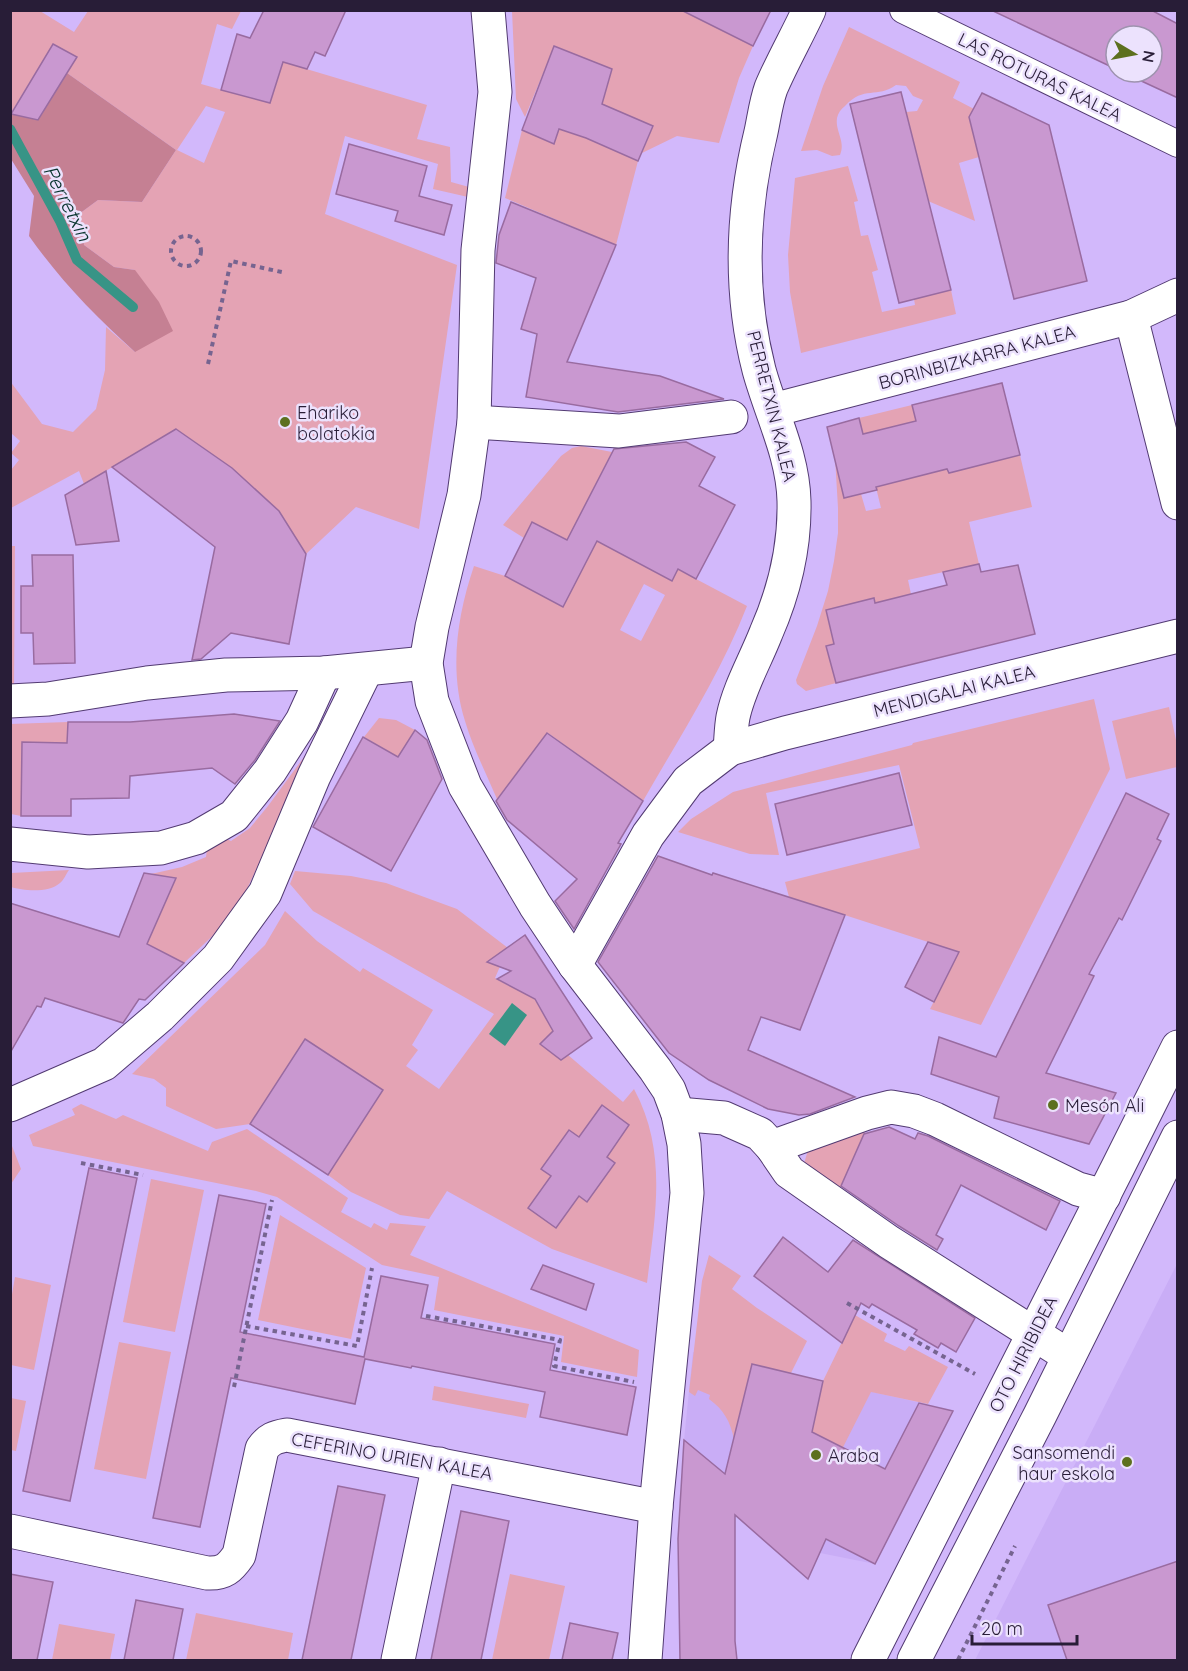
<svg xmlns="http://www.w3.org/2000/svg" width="1188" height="1671" font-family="Quicksand,sans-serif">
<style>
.built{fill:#c9adf6}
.green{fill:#e4a3b4;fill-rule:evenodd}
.forest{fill:#c58093}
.water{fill:#379486}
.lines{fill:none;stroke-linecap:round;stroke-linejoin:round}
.stream{stroke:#379486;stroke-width:10}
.building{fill:#c998d0;stroke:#996ba0;stroke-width:1.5}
.pedestrian-casing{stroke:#523a72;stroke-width:28}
.minor-casing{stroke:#523a72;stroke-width:35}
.primary-casing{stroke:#523a72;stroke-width:35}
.path{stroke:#766490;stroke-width:4;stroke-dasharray:4.5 4.5;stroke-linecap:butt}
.pedestrian{stroke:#fff;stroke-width:26}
.minor{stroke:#fff;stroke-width:33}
.primary{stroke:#fff;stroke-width:33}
.poi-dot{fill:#5d701e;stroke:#ece2fd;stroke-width:2}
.labels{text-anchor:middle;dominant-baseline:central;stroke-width:5;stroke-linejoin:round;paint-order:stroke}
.street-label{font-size:18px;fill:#281d37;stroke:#ece2fd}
.poi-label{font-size:18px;fill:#281d37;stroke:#ece2fd;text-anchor:start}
.water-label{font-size:20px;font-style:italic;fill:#07332d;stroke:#ece2fd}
</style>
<rect width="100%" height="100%" fill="#d2b8fb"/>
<g class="built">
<polygon points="1177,1264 1177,1660 975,1660"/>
<polygon points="693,1352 953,1410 875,1564 820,1553 684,1440"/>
</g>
<g class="green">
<polygon points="704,10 717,28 753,46 739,78 719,143 677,136 642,153 653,126 602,104 554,47 525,117 516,99 512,11"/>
<path d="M11 11H40L74 32 88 11H241L232 29 217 24 201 84 269 103 283 62 427 105 417 139 450 147 451 182 469 187 468 197 433 189 438 164 345 136 325 214 457 265 419 529 356 507 306 554 279 511 232 468 176 429 84 484 79 471 11 508V470L19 460 11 453 20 441 11 433 10 381 42 424 73 432 96 409 105 370 106 327 135 352V270L114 267 84 245 79 214 98 200 142 202 176 150 67 73 76 57 53 44 11 113ZM206 106 225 112 204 163 177 150Z"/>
<path d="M849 27 960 82 953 98 974 109 969 117 979 157 959 163 975 221 928 201 906 112 917 111 923 100 913 96 906 86 896 85C877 99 864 85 845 106 841 109 838 113 837 118 835 131 846 142 840 155L832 156 817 150 801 151 823 86Z"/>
<polygon points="559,129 586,138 638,161 616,245 505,198 522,130 554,144"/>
<polygon points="848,166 858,201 854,202 861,236 868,235 878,270 872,272 882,312 915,305 914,299 951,290 956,314 801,353 790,292 788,255 795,178"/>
<polygon points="912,405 949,473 1020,455 1032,507 969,522 979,564 908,580 911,594 875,603 874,598 826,610 831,633 851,639 826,646 836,683 806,691 797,684 796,680 817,626 828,591 834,561 838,533 838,508 835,457 844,498 861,494 866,511 881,508 859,418"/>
<path d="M581 446 612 452 579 517 747 606C720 675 679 738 643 801L548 733 497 799C486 773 473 748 465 721 449 670 457 616 474 566L505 576 562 606 524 538 503 525 561 456 572 448ZM644 584 665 595 641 641 620 630Z"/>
<polygon points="11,546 15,546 14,687 11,687"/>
<polygon points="1094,699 1110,769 981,1025 930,1009 959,952 789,897 785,882 920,848 899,765 766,793 779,855 750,854 678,832 691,819 733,792 912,745 913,743"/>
<polygon points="1169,707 1177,745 1177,767 1126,779 1112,721"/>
<polygon points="379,718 396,720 415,730 398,757 364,737"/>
<polygon points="68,722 67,743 22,742 21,816 11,814 10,724"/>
<polygon points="318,738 247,889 224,925 184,963 155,948 125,939 175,878 151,874 182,867 206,857 207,849 224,838 231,841 250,828 268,806"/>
<path d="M69 870C66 874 64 880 60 883 49 893 24 891 11 887V873Z"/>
<path d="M295 871 351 876 386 883 457 909 508 948 495 978 509 986 516 974 534 998 553 1031 540 1044 561 1060 568 1055 623 1102 634 1089C668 1152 655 1216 647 1283L552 1249 447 1191 429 1219 400 1215 351 1192 328 1175 383 1090 305 1039 250 1124 216 1129 166 1106V1088L154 1079 132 1074 265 945 285 911 317 941 360 972 363 968 433 1010 412 1045 418 1050 406 1066 439 1089 494 1014 313 911 290 884Z"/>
<polygon points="81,1104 116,1119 123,1115 208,1151 212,1142 247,1129 348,1198 341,1212 371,1228 374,1223 387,1230 390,1223 426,1226 410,1255 639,1350 637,1377 561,1362 564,1336 434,1310 439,1277 382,1265 277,1197 256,1191 33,1146 29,1135 75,1115 72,1109"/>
<polygon points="871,1119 838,1193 803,1167 811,1140"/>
<polygon points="12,1146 21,1169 11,1184 10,1147"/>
<polygon points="151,1179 204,1190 175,1332 123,1322"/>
<polygon points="280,1215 366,1268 351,1339 258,1320"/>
<path d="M709 1255 741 1276 732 1289 757 1308 807 1341 791 1373 752 1365 734 1439C730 1421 724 1410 709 1399L710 1395 698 1390 695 1396 689 1392 702 1281Z"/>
<polygon points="15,1277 51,1285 34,1370 11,1365 11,1300"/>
<polygon points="855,1315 887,1334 884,1341 905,1351 909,1346 948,1367 928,1404 871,1392 835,1463 806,1456 823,1381"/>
<polygon points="119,1342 171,1352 146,1479 94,1469"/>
<polygon points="434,1386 529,1404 526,1418 432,1400"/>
<polygon points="11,1398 26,1401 16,1451 11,1450"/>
<polygon points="510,1574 565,1586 549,1660 492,1660"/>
<polygon points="196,1613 293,1633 288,1660 186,1660"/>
<polygon points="59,1624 115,1634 110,1660 52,1660"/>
</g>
<path class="forest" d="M67 73 176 150 142 202 98 200 79 214 84 245 114 267 135 270 159 302 173 331 135 352C94 315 61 281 29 236L34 196 11 159V113L38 120Z"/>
<polygon class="water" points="512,1003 527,1015 505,1046 489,1034"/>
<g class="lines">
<polyline class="stream" points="10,129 60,221 77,260 133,307"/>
</g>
<g class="building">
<polygon points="264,10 346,10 325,56 315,52 307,69 283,62 270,103 221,90 237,34 250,38"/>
<polygon points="681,10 771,10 753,46"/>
<polygon points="991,10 1151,10 1178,24 1178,98 1122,72 1152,72 1152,36 1116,36 1116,69"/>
<polygon points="53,44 77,57 67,73 38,120 11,114"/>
<polygon points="554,46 612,69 602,104 653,126 638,161 586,138 559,129 554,144 522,130"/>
<polygon points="901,92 951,290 899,303 850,104"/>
<polygon points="982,93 1049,125 1087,281 1014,299 969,117"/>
<polygon points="349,144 427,166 419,196 452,205 444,235 395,221 398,211 336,194"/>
<polygon points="511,202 616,245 567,362 660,376 724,399 618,412 526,397 537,334 521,329 536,278 496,263 499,235"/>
<polygon points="1002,383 1020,455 949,473 947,469 876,487 877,490 844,498 827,427 859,418 863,434 916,421 912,405"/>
<polygon points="176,429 232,468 279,511 306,554 289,644 231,633 201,659 192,660 215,547 112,467"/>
<polygon points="686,442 715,457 699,486 735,505 696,579 678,569 672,581 597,541 563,607 505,576 532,522 567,540 614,449"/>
<polygon points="106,471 119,541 76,545 65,495"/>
<polygon points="32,555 73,555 75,663 34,664 33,633 21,633 21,586 33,586"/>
<polygon points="979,564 981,572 1018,565 1035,634 836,683 826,646 834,644 826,610 874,598 875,603 947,585 943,572"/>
<polygon points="234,714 280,721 255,760 235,784 212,768 130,776 129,798 71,799 71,816 21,816 22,742 67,743 68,722 130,722"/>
<polygon points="415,730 427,740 442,779 391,871 313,827 363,737 398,757"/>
<polygon points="547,733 643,801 618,843 621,844 574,929 555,901 577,879 507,820 496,801"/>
<polygon points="899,773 912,825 787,855 775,804"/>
<polygon points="1126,793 1169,814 1157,839 1161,841 1122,920 1119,918 1089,974 1094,976 1046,1073 1116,1093 1089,1144 994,1118 999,1097 931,1074 939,1037 996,1057"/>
<polygon points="658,856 712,875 713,873 845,915 800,1030 761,1017 748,1050 855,1097 810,1114 799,1115 768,1109 709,1080 669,1053 598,962"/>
<polygon points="144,873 176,878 147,944 184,963 145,1000 139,999 123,1023 45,998 41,1007 37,1006 10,1053 10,903 119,937"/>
<polygon points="525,935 592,1038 561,1060 540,1044 553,1031 535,999 497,979 511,971 487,962"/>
<polygon points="928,942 959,952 934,1002 905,987"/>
<polygon points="305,1039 383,1090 328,1175 250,1124"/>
<polygon points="602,1105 629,1125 607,1157 615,1163 587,1202 579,1196 556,1228 528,1208 551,1176 541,1169 569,1130 579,1137"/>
<polygon points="889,1127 915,1139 918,1133 928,1136 1060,1201 1046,1230 961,1185 936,1235 943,1239 937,1250 899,1226 841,1186 864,1134"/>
<polygon points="89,1168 137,1178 70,1501 23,1491"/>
<polygon points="219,1195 266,1204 240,1332 364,1357 381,1276 428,1285 421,1318 555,1344 550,1370 636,1387 627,1435 540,1417 545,1392 412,1366 411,1368 365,1359 355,1404 231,1378 200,1527 153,1518"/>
<polygon points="783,1237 828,1272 853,1240 975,1318 956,1352 941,1343 938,1348 914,1334 917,1330 872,1304 869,1308 861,1303 842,1343 754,1276"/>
<polygon points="543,1265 594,1284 586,1310 531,1289"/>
<polygon points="752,1364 823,1381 812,1432 885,1469 919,1403 953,1411 875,1564 826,1539 808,1579 735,1515 735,1641 737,1660 680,1660 678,1539 684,1440 725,1474"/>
<polygon points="338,1486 385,1495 351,1660 302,1660"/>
<polygon points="461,1511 509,1521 481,1660 431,1660"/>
<polygon points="1178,1561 1178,1660 1067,1660 1048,1605"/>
<polygon points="10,1574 53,1582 37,1660 10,1660"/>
<polygon points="136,1600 183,1609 173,1660 124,1660"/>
<polygon points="570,1623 618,1633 612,1660 562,1660"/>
</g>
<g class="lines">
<g class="pedestrian-casing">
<polyline id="pedestrian" points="903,10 1178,144"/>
</g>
<g class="minor-casing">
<g id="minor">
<polyline points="488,10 495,92 478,250 474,422 464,495 432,627 426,663 432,701 465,786 535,905 575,965 655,1069 669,1090 678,1114 684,1144 687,1193 656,1507 645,1660"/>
<polyline points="1131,317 1178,503"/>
<polyline points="773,410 1131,317 1178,295"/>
<polyline points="474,422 619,431 731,417"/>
<polyline points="10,701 48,699 147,683 226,675 324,673 426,663"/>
<path d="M730 749C731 739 731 728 733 717 739 688 755 661 766 633 784 592 795 546 794 501 793 455 771 414 759 370 739 292 742 210 761 132 764 118 766 102 771 88 782 62 797 36 809 10"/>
<polyline points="10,844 88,852 161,848 196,838 234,816 270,771 302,721 324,673"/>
<polyline points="575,965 648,835 688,781 730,749 785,733 1178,636"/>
<polyline points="10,1105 104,1064 160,1016 218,958 265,893 314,776 366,670"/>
<polyline points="678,1114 724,1118 760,1134 772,1147 789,1172 889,1242 1069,1356"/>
<polyline points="772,1147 867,1113 891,1107 914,1111 935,1119 1078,1189 1104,1196"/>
<path d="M10 1531 207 1573C224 1574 230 1568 239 1555L262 1449C269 1439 275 1437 287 1435L656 1507"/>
<polyline points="398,1660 439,1464"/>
</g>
</g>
<g class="primary-casing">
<g id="primary">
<polyline points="868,1660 1118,1167 1178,1047"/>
<polyline points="914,1660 1040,1415 1178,1137"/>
</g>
</g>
<g class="path">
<circle cx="186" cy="251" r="15"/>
<polyline points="208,364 231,261 286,273"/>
<polyline points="81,1163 143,1175"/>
<polyline points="847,1303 975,1374"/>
<polyline points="426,1316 560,1340 554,1366 634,1382"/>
<polyline points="246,1326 357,1346 372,1268"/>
<polyline points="234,1387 272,1200"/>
<polyline points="958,1660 1015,1546"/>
</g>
<use href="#pedestrian" class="pedestrian"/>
<use href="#minor" class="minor"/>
<use href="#primary" class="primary"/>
</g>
<g class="poi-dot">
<circle cx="285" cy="422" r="6"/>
<circle cx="1053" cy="1105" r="6"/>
<circle cx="816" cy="1455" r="6"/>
<circle cx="1127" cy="1462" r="6"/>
</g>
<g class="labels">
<g class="street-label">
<text transform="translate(1040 77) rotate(26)">LAS ROTURAS KALEA</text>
<text transform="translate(977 357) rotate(-15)">BORINBIZKARRA KALEA</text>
<text transform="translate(772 406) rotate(76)">PERRETXIN KALEA</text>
<text transform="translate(954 691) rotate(-14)">MENDIGALAI KALEA</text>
<text transform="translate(1023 1354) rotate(-63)">OTO HIRIBIDEA</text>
<text transform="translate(392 1456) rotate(10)">CEFERINO URIEN KALEA</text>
</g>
<g class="poi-label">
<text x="297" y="412">Ehariko<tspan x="297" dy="21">bolatokia</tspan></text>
<text x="1065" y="1105">Mesón Ali</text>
<text x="1115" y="1452" text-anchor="end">Sansomendi<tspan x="1115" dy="21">haur eskola</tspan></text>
<text x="828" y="1455">Araba</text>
</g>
<g class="water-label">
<text transform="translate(68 203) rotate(63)">Perretxin</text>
</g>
</g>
<rect width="1188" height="1671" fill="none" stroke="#281d37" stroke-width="24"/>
<g transform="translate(1134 54) rotate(100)"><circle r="28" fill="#ece2fd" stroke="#9e93ae" stroke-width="1.5"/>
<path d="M0-4.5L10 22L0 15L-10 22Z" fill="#5d701e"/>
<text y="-9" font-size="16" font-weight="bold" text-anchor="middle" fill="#281d37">N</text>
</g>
<path d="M972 1635v9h105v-9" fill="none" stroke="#281d37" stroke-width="3"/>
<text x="981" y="1635" font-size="18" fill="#281d37" stroke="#ece2fd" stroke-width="4.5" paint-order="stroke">20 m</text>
</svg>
